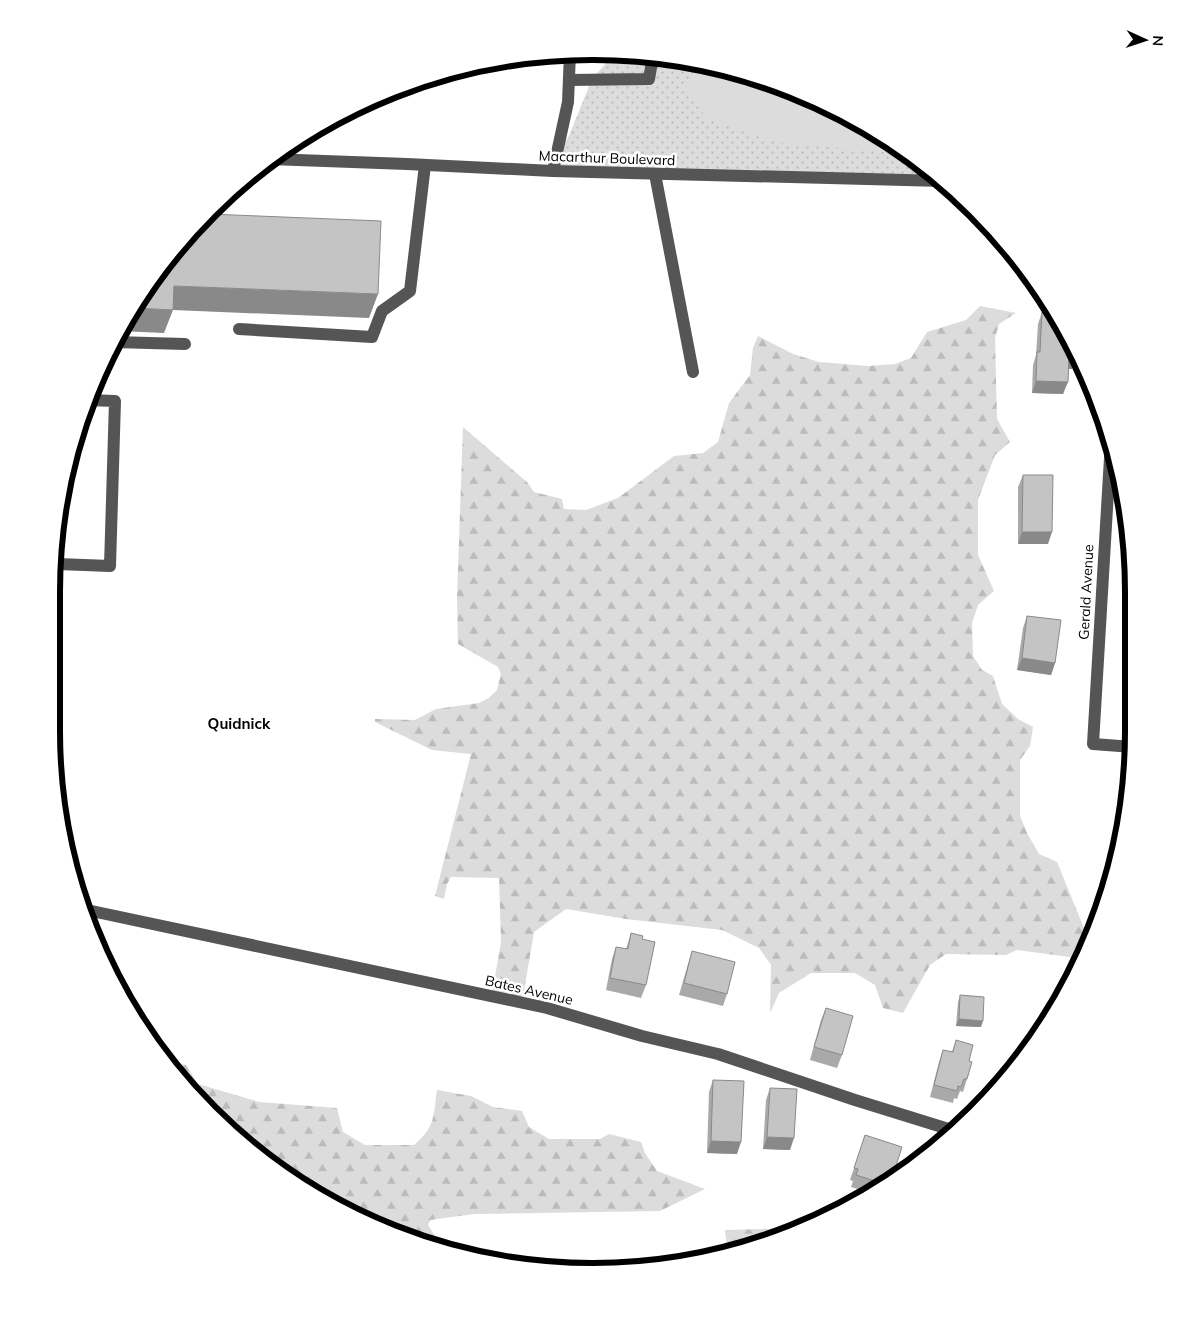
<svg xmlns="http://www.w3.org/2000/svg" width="1185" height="1323" font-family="Mulish,sans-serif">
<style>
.green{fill:url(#green-dots)}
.forest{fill:url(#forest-firs)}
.pitch{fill:#dcdcdc}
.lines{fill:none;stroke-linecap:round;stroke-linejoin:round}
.minor{stroke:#555;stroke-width:12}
.wall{fill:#a9a9a9}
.shaded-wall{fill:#898989}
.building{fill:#c4c4c4;stroke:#898989}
.labels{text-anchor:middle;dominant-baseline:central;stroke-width:5;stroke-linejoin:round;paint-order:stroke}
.street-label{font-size:14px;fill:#000;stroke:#fff}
.neighbourhood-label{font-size:15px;font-weight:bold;fill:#000;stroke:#fff}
.rim{fill:none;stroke:#000;stroke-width:6}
</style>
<defs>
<pattern id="green-dots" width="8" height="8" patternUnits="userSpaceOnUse" patternTransform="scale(1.25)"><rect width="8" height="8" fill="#dcdcdc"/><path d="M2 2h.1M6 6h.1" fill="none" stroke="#bbb" stroke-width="1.8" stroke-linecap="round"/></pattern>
<pattern id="forest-firs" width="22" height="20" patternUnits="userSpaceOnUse" patternTransform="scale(1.25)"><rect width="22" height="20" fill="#dcdcdc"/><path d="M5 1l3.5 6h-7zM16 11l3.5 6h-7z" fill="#bbb"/></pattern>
</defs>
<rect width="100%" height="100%" fill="#fff"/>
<polygon class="green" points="614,54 663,56 767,80 863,124 940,179 557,170 565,141 568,138 592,79"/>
<g class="forest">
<polygon points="980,306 1016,313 999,324 995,338 997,419 1010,442 995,455 978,500 978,555 994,591 978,605 972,623 973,656 982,670 993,676 1002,704 1018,719 1033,727 1030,746 1020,760 1020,816 1027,833 1039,854 1057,862 1086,933 1090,937 1078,969 1070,957 1017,950 1006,955 946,954 930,965 903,1013 883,1008 875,985 855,973 811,973 779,993 770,1013 771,965 759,948 722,930 626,919 566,909 534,932 522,1003 492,994 501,942 499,878 451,877 447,884 444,899 435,896 471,754 432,750 375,722 375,719 415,720 436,709 479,703 489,698 497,690 501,674 498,667 458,644 457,597 463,427 527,482 534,492 562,499 564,509 586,510 618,498 674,456 703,453 718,442 729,403 750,375 753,348 758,336 793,354 819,362 868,366 895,364 911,358 927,332 966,320"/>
<path d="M165 1062 186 1065 198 1084 259 1102 337 1108 343 1132 365 1145H414C436 1126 433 1117 437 1090L471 1096 493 1107 522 1111 529 1127 549 1139H600L609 1134 641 1142 645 1153 657 1171 705 1189 660 1211 474 1214 430 1220 428 1225 438 1241 445 1247 353 1216 263 1160Z"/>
<polygon points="801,1228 732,1253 728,1254 725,1230"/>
</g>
<polygon class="pitch" points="697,64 767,80 863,124 905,154 775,142 706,118 686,89"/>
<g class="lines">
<g class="minor">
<polyline points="569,80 649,79 653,56"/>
<polyline points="270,159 407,164 553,171 943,181"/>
<polyline points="553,171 568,102 570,53"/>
<polyline points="655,174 693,372"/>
<polyline points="239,329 372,337 382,311 410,291 425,165"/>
<polyline points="114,342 185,344"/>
<polyline points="1111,441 1093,744 1133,747"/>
<polyline points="58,564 110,566 115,401 88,400"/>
<polyline points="87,910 547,1008 642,1036 718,1054 855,1100 955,1131"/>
</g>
</g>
<g class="wall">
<polygon points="1042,312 1076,356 1072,369 1068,369 1063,394 1032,393 1033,365 1036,355 1038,324"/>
<polygon points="1023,475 1048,544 1018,544 1018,487"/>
<polygon points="1027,616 1055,663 1051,675 1017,670 1023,628"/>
<polygon points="631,933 642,939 646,985 641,998 606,990 612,959 616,947 626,949"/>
<polygon points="692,951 727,994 723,1006 679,995 688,964"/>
<polygon points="960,995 981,1027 956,1026 958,1002"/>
<polygon points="826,1008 842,1055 837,1068 810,1060 821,1020"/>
<polygon points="956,1040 969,1061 967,1079 963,1092 960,1091 957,1099 954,1098 953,1103 930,1097 939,1062 943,1050 952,1052"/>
<polygon points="713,1080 737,1154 707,1153 709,1092"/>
<polygon points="770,1088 790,1150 763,1149 766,1100"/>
<polygon points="865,1135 893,1175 867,1192 851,1187 853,1181 850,1180"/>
</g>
<g class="shaded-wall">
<polygon points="174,286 378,294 369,318 173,310 164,333 119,331 124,322 134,308"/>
<polygon points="1069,356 1076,356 1072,369 1064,368"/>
<polygon points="1036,381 1068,382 1063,394 1032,393"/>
<polygon points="1022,532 1052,532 1048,544 1018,544"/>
<polygon points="1022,658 1055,663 1051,675 1017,670"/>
<polygon points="959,1019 983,1021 981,1027 956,1026"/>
<polygon points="767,1137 794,1138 790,1150 763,1149"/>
<polygon points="711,1141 741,1142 737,1154 707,1153"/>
</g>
<g class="building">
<polygon points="209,214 381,221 378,294 174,286 173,310 134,308 186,235"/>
<polygon points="1042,312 1052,312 1077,351 1076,356 1069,356 1068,382 1036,381 1037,352 1040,352"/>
<polygon points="1023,475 1053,475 1052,532 1022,532"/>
<polygon points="1027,616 1061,620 1055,663 1022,658"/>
<polygon points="631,933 643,936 642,939 655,942 646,985 610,978 616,947 628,949"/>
<polygon points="692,951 735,962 727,994 684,983"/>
<polygon points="960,995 984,997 983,1021 959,1019"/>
<polygon points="826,1008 853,1016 842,1055 814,1047"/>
<polygon points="956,1040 973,1045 969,1061 972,1062 967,1079 964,1079 961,1087 958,1086 957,1091 934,1085 943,1050 953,1052"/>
<polygon points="1008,1066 1014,1068 1005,1079"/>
<polygon points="713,1080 744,1081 741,1142 711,1141"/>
<polygon points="770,1088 797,1089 794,1138 767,1137"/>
<polygon points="865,1135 902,1147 893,1175 888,1178 883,1177 881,1183 856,1175 858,1169 854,1168"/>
</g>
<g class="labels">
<g class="street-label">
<text transform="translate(607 158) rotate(2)">Macarthur Boulevard</text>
<text transform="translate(1086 592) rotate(-87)">Gerald Avenue</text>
<text transform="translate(529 990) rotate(13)">Bates Avenue</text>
</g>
<g class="neighbourhood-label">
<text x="239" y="723">Quidnick</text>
</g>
</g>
<path d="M0 0H1185V1323H0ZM592 60H593A532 532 0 0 1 1125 592V731A532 532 0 0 1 593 1263H592A532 532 0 0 1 60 731V592A532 532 0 0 1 592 60Z" fill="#fff" fill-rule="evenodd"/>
<path class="rim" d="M592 60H593A532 532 0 0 1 1125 592V731A532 532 0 0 1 593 1263H592A532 532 0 0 1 60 731V592A532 532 0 0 1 592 60Z"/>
<g transform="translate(1145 40) rotate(93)" stroke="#ffffff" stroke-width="4" paint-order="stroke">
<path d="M0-4L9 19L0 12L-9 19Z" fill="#000000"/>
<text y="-8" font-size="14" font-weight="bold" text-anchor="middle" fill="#000000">N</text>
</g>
</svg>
